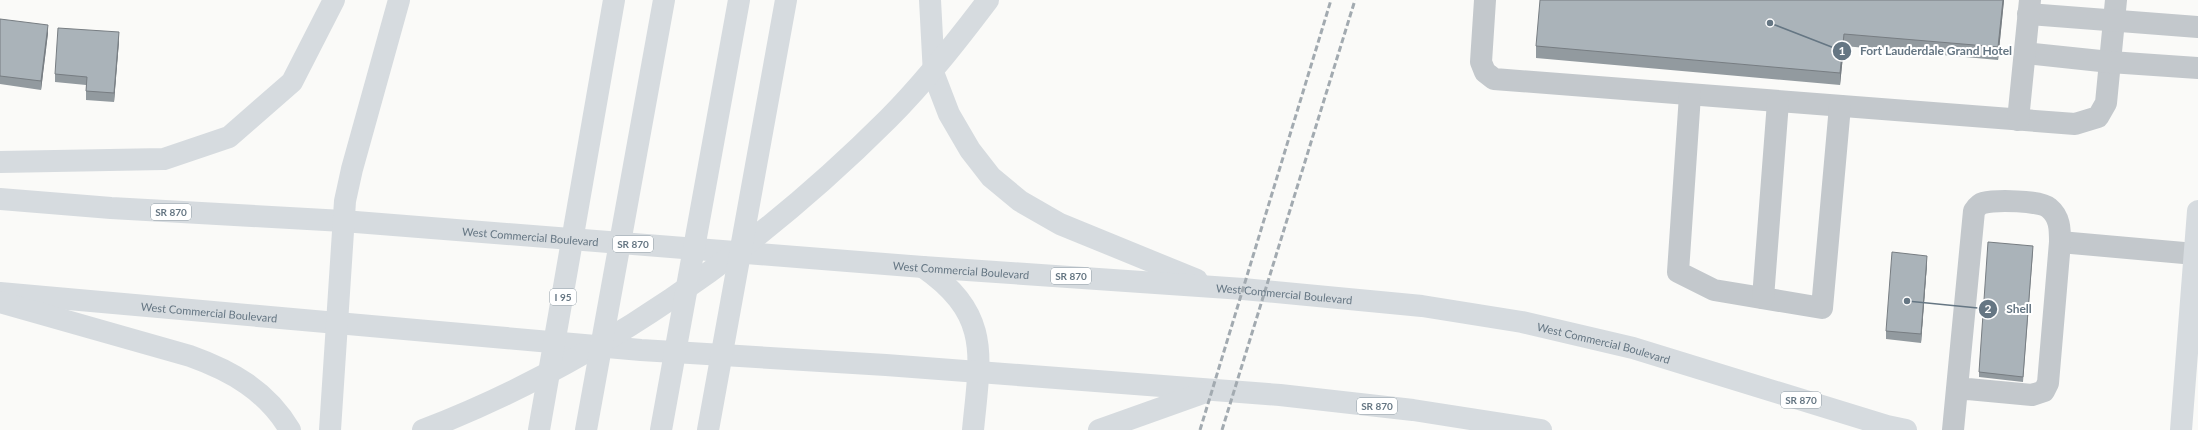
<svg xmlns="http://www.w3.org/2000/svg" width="2198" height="430" font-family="Lato,sans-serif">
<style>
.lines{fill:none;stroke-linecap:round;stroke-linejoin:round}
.minor{stroke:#c3c8cc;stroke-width:22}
.major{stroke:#d6dbdf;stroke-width:22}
.highway{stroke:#d6dbdf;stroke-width:22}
.rail{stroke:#a2aab0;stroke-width:3;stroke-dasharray:6 3;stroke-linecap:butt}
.wall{fill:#929a9f}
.shaded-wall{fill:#777d82}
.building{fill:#aab3b9;stroke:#777d82}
.labels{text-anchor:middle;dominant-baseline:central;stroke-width:4;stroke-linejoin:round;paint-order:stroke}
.shield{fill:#fff;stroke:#939fa8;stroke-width:1}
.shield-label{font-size:10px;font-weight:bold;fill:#657683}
.street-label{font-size:11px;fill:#657683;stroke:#fff}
.leader{fill:none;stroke:#657683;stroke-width:1.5}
.callout-dot{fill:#657683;stroke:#fff;stroke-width:1.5}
.mark-label{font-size:12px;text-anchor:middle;font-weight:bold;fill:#fff}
.callout-label{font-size:12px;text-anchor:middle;font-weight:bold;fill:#657683;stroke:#fff;stroke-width:4;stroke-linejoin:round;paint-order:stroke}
</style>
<rect width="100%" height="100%" fill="#fafaf8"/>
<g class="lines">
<g class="minor">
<polyline points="1485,0 1481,62 1485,72 1494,79 2075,124 2098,117 2106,103 2116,0"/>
<polyline points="2028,14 2198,27"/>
<polyline points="2025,53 2110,62 2198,68"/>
<polyline points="1690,95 1678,272 1714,290 1822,308 1840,106"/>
<polyline points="2018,120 2030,0"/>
<polyline points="2060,242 2195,254"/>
<polyline points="1763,298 1778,102"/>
<path d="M1953 430 1974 211C1976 208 1979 204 1983 203 1995 200 2040 200 2049 208 2060 217 2060 229 2060 242L2048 383 2044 391 2032 395 1957 388"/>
</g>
<g class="major">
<polyline points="0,199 111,208 343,221"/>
<path id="s1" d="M0 293 337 323"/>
<polyline points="2181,430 2198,211"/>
</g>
<g class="highway">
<polyline points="930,0 934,75 949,114 970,150 991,177 1020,201 1060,224 1197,280"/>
<polyline points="0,162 164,159 229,137 292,82 334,0"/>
<path id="s2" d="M343 221 923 267 1243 289 1422 306 1522 322 1633 348 1887 426 1906 430"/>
<path d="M923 267C992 315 980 356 973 430"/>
<path d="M0 302 190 356C232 371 267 391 290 430"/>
<polyline points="337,323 641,350 886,365 1280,395 1413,410 1541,430"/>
<polyline points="330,430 345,201 352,169 399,0"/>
<path d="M423 430C596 364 758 249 888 119 925 82 957 41 988 0"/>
<polyline points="539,430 614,0"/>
<polyline points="586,430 664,0"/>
<polyline points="661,430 739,0"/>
<polyline points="708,430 786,0"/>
<polyline points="1099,430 1203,393"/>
</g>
<g class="rail">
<polyline points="1200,430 1331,0"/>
<polyline points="1222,430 1355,0"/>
</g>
</g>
<g class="wall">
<polygon points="2004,0 1998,60 1844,46 1840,85 1536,58 1536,46"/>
<polygon points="0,19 48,33 41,90 0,84"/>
<polygon points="119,41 114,102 86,100 86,85 55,82 55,74"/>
<polygon points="2033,251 2023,382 1979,377 1979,372"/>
<polygon points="1927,264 1921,343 1886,339 1886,331"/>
</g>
<g class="shaded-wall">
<polygon points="2003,0 2004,0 1998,60 1998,47"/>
<polygon points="48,25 48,33 41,90 41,81"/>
<polygon points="119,32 119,41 114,102 114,93"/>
<polygon points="1844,34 1844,46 1840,85 1840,73"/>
<polygon points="1927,256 1927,264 1921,343 1921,334"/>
</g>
<g class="building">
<polygon points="1540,0 2003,0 1998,47 1844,34 1840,73 1536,46"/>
<polygon points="0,19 48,25 41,81 0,76"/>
<polygon points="58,28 119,32 114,93 86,91 87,77 55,74"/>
<polygon points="1988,242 2033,246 2023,377 1979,372"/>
<polygon points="1892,252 1927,256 1921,334 1886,331"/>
</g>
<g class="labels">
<g class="shield">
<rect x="151" y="204" width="40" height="16" rx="3"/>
<rect x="613" y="236" width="40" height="16" rx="3"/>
<rect x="1051" y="268" width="40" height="16" rx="3"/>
<rect x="550" y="289" width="26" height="16" rx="3"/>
<rect x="1781" y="392" width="40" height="16" rx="3"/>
<rect x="1357" y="398" width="40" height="16" rx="3"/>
</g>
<g class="shield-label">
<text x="171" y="212">SR 870</text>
<text x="633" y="244">SR 870</text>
<text x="1071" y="276">SR 870</text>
<text x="563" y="297">I 95</text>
<text x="1801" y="400">SR 870</text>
<text x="1377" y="406">SR 870</text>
</g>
<g class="street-label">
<text stroke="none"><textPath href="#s2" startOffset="188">West Commercial Boulevard</textPath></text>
<text stroke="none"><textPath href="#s2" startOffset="620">West Commercial Boulevard</textPath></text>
<text stroke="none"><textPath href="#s2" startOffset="944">West Commercial Boulevard</textPath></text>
<text stroke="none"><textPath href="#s1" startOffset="210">West Commercial Boulevard</textPath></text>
<text stroke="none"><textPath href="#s2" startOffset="1268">West Commercial Boulevard</textPath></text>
</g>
</g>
<path class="leader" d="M1770 23L1842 51M1907 301L1988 309"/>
<g class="callout-dot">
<circle cx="1770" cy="23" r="4"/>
<circle cx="1907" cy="301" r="4"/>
<circle cx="1842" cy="51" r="10"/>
<circle cx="1988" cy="309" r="10"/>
</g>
<g class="mark-label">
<text x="1842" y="55">1</text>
<text x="1988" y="313">2</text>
</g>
<g class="callout-label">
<text x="1936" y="55">Fort Lauderdale Grand Hotel</text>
<text x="2019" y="313">Shell</text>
</g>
</svg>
